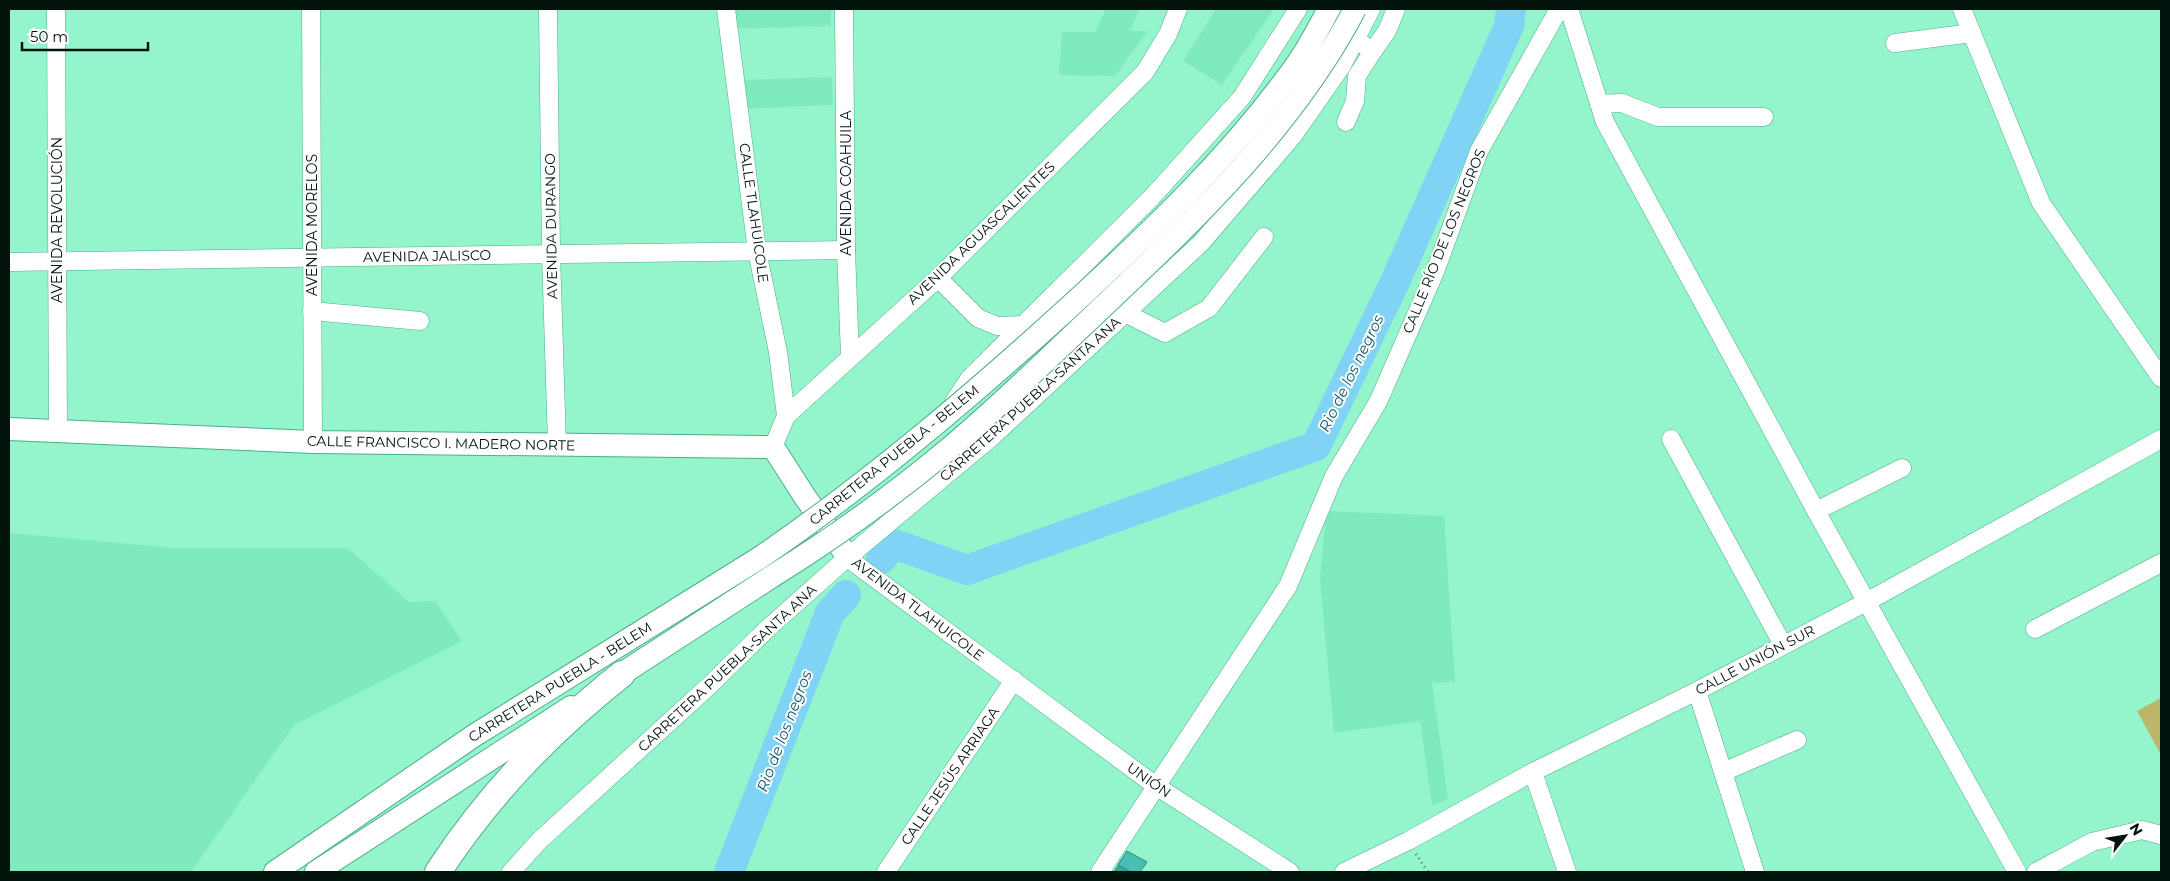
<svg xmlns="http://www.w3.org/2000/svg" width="2170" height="881" font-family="Montserrat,sans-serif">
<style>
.built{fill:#7eeabe}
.green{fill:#bbb669}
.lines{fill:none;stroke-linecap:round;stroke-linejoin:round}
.river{stroke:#80d3f4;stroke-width:30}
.minor-casing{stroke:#4cae88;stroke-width:19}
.major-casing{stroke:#4cae88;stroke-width:24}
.highway-casing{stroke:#4cae88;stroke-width:28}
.path{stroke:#4b856c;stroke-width:3;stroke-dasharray:1 4;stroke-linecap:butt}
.minor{stroke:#fff;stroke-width:18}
.major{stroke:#fff;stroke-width:22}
.highway{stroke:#fff;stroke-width:26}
.major-bridge-casing{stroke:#4cae88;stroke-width:24;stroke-linecap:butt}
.major-bridge{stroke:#fff;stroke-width:22}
.wall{fill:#3ca59a}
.building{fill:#46c0b3;stroke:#31867d}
.labels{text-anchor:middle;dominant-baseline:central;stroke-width:4;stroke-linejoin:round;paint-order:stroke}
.street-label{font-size:14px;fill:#01130b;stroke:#fefefe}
.water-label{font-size:15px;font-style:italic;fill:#0c546a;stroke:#fefefe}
</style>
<rect width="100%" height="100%" fill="#94f5cc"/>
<g class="built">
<polygon points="729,9 831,9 831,26 732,29"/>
<polygon points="1106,9 1139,9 1130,31 1148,31 1115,76 1059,75 1062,32 1095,32"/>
<polygon points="1216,9 1274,9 1222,85 1183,61"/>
<polygon points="832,77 833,105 740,109 736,80"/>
<polygon points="1326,511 1444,516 1455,682 1432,683 1448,799 1432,806 1420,721 1334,733 1320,580"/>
<polygon points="9,533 175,548 348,548 409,602 435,601 462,641 294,725 191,872 9,872"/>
</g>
<polygon class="green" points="2161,698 2161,755 2137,711"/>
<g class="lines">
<g class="river">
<polyline points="881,559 894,544 967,570 1316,446 1394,284 1509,26 1511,9"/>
<polyline points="729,872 830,613 846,595"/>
</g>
<g class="minor-casing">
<g id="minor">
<polyline points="56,9 58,431"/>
<polyline points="311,9 313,442"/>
<polyline points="548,9 551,254 557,444"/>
<polyline points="726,9 757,251 778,352 786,416"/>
<polyline points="844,9 846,250 850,357"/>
<polyline points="1569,9 1605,122 1816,511 2017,872"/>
<polyline points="1962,9 2041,203 2161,378"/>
<polyline points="1895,43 1972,33"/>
<polyline points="1373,51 1387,31 1396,9"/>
<polyline points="1599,104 1622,103 1658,117 1764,117"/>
<polyline points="1346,122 1355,101 1357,76 1373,51 1356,40"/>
<polyline points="9,262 846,250"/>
<polyline points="938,278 978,318 997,326 1026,325"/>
<polyline points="312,311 420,321"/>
<polyline points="1125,313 1165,333 1209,308 1264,237"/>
<polyline points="954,402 969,379 1152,197 1242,97 1298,9"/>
<polyline points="1671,439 1783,645"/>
<polyline points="773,447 786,416 938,278 1145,72 1168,34 1178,9"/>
<polyline points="1816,511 1902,468"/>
<polyline points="848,557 857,565 1156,786 1290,872"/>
<polyline points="2035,629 2161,563"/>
<polyline points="1697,691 1755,872"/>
<polyline points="1533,772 1567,872"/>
<polyline points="1723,772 1797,740"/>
<polyline points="511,872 539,841 711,684 767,629 848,557 994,435 1201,243 1292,137 1341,67 1371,9"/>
<polyline points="886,872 1014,680"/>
<polyline points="1100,872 1288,586 1334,476 1378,402 1435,272 1479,151 1559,9"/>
<polyline points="1344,872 1408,841 1533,772 1697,691 1868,601 2161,439"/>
<polyline points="2036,872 2092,842 2142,830 2161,835"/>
</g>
</g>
<g class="major-casing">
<g id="major">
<polyline points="9,429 313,442 773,447 805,497 848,557"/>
<polyline points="606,684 771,577"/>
<polyline points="275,872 475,735 761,557"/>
<polyline points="316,872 571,707"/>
</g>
</g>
<g class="highway-casing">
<path id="highway" d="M438 872C489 794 549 732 622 674"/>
</g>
<polyline class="path" points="1416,854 1428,872"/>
<use href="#minor" class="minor"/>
<use href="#major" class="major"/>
<use href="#highway" class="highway"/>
<g class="major-bridge-casing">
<g id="major-bridge">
<path d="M761 557C869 483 968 399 1065 311 1149 234 1231 157 1297 64 1309 47 1319 27 1329 9"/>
<path d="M771 577C832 539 890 498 945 452 996 410 1043 363 1091 318 1190 224 1291 131 1355 9"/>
</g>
</g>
<use href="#major-bridge" class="major-bridge"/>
</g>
<polygon class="wall" points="1122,858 1140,872 1113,872"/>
<polygon class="building" points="1127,851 1147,862 1140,872 1131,872 1118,865"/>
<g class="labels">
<g class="street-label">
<text transform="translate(846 183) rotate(-90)">AVENIDA COAHUILA</text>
<text transform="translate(754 213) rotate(82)">CALLE TLAHUICOLE</text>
<text transform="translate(57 220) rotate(-90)">AVENIDA REVOLUCIÓN</text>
<text transform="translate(312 225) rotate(-90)">AVENIDA MORELOS</text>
<text transform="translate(551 226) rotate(-91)">AVENIDA DURANGO</text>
<text transform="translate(981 233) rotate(-44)">AVENIDA AGUASCALIENTES</text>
<text transform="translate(1444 241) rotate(-68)">CALLE RÍO DE LOS NEGROS</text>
<text transform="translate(427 256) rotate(-1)">AVENIDA JALISCO</text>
<text transform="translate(1030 399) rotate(-42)">CARRETERA PUEBLA-SANTA ANA</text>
<text transform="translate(441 443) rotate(1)">CALLE FRANCISCO I. MADERO NORTE</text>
<text transform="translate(894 455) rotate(-39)">CARRETERA PUEBLA - BELEM</text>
<text transform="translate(918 609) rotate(37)">AVENIDA TLAHUICOLE</text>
<text transform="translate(1755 660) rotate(-28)">CALLE UNIÓN SUR</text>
<text transform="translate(727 668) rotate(-43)">CARRETERA PUEBLA-SANTA ANA</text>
<text transform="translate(560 682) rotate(-32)">CARRETERA PUEBLA - BELEM</text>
<text transform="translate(950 776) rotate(-56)">CALLE JESÚS ARRIAGA</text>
<text transform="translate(1149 780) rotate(35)">UNIÓN</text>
</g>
<g class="water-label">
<text transform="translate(1351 373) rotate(-64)">Rio de los negros</text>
<text transform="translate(784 731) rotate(-69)">Rio de los negros</text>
</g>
</g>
<rect width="2170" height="881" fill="none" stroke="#01130b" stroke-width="20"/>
<g transform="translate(2125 836) rotate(59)" stroke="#fefefe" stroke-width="4" paint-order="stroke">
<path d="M0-4L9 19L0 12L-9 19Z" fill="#01130b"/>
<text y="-8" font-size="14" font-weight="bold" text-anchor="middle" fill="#01130b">N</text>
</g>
<path d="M22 42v8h126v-8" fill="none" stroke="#01130b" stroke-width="2.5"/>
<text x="30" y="42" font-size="15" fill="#01130b" stroke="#fefefe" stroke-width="4" paint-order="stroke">50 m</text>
</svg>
